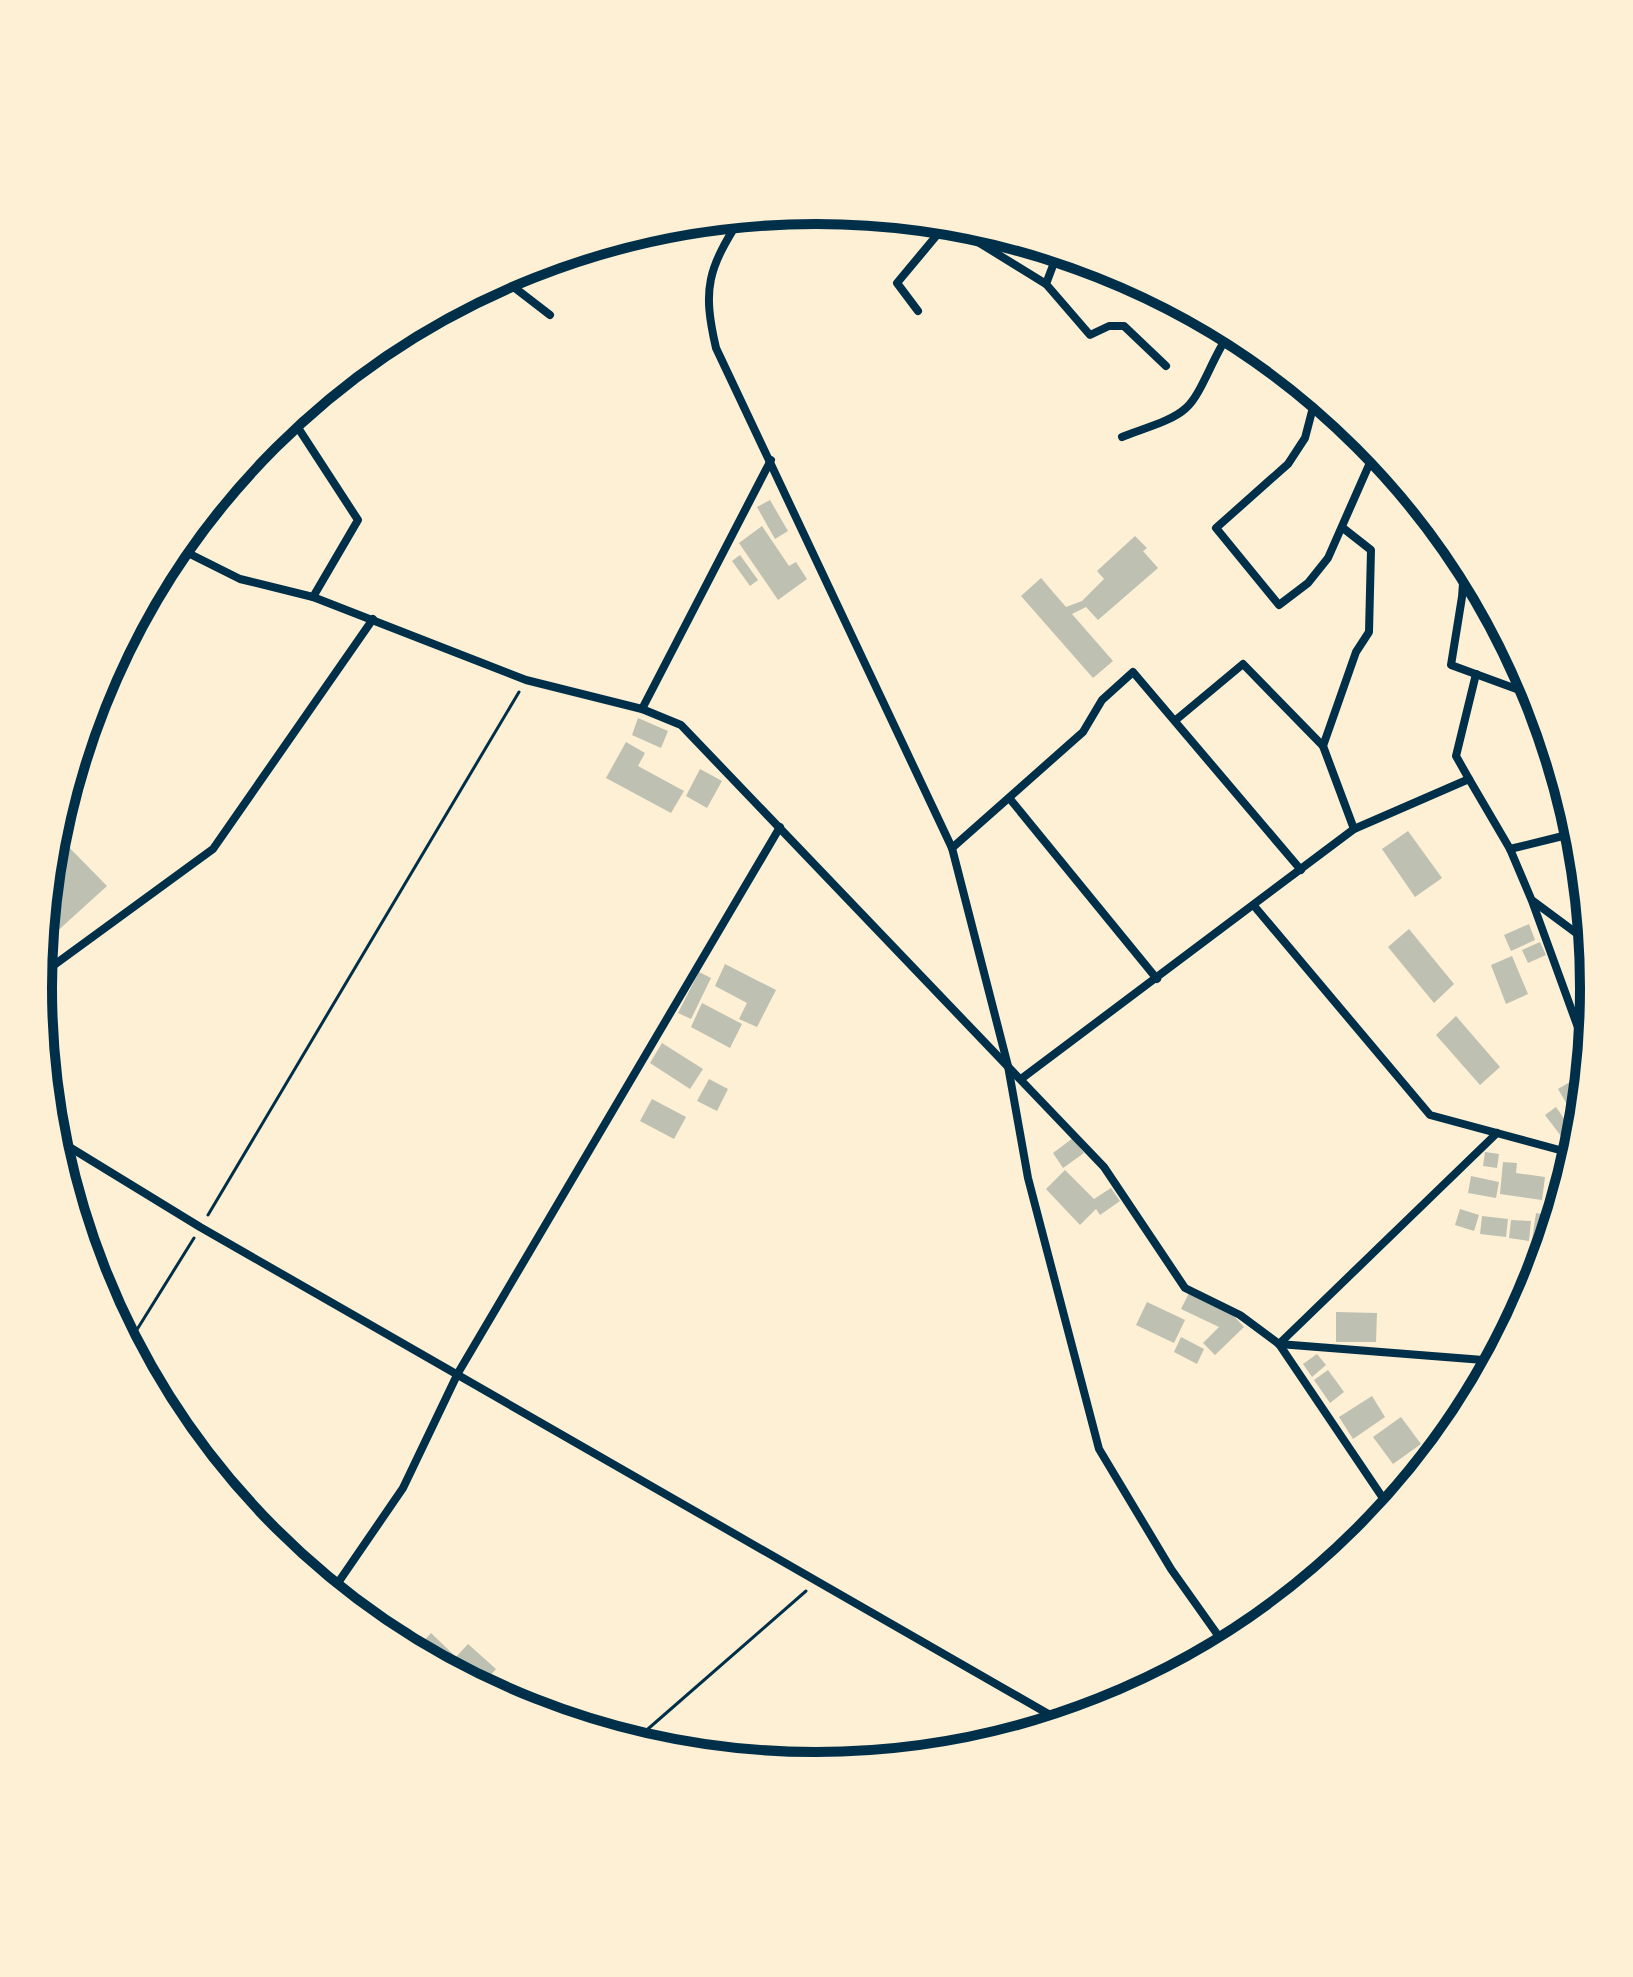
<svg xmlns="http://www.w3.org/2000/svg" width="1633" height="1977" font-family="Karla,sans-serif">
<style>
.building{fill:#bec0b2}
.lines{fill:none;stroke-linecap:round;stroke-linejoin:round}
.path{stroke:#003049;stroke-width:3}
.minor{stroke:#003049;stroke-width:8}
.rim{fill:none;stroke:#003049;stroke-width:10}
</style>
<rect width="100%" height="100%" fill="#fdf0d5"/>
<g class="building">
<polygon points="770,500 788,531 775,539 757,507"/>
<polygon points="762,526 789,566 796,562 807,579 778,600 739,543"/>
<polygon points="1135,536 1147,548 1143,551 1158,568 1098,620 1086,607 1072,614 1113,661 1093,678 1021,596 1041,578 1066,607 1082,601 1104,579 1097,571"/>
<polygon points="740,555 758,580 750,586 732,561"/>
<polygon points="638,718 668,731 661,748 632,735"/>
<polygon points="626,742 645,753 638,766 684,791 671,813 606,778"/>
<polygon points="700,769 722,781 707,808 686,796"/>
<polygon points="1408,831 1442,878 1415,897 1382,849"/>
<polygon points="54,832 107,886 53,935 44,925"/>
<polygon points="1529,924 1535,940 1511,951 1504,935"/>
<polygon points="1409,929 1454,984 1434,1003 1388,947"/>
<polygon points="1540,942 1546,955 1528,963 1522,950"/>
<polygon points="1512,956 1528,994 1506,1004 1491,965"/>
<polygon points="725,964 776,990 757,1027 739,1019 747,1003 715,986"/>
<polygon points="699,972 711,978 691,1019 678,1013"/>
<polygon points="702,1003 742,1024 730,1048 691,1027"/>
<polygon points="1456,1016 1500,1067 1480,1085 1436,1035"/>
<polygon points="662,1043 703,1069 690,1089 650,1063"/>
<polygon points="709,1079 728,1089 717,1111 697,1101"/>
<polygon points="1575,1079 1585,1094 1581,1128 1558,1089"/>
<polygon points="652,1099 686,1117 674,1139 640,1121"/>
<polygon points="1556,1107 1571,1129 1561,1136 1545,1115"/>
<polygon points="1073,1138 1084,1153 1063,1168 1053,1153"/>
<polygon points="1485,1152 1499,1154 1497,1168 1483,1166"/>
<polygon points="1503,1162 1517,1163 1516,1173 1545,1177 1542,1200 1500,1194"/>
<polygon points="1065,1170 1094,1199 1111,1188 1120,1201 1100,1215 1096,1209 1080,1225 1046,1189"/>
<polygon points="1471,1176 1499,1182 1496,1198 1468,1193"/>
<polygon points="1460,1209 1479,1215 1474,1231 1455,1225"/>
<polygon points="1536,1213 1554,1216 1549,1242 1532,1240"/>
<polygon points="1482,1216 1508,1219 1506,1237 1480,1234"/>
<polygon points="1511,1220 1531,1221 1529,1241 1509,1238"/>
<polygon points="1189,1293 1232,1314 1244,1327 1215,1355 1203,1343 1219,1327 1181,1309"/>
<polygon points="1147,1302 1185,1320 1174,1343 1136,1325"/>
<polygon points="1336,1312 1377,1313 1376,1342 1336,1342"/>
<polygon points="1181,1337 1204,1349 1197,1364 1174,1352"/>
<polygon points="1317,1354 1326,1365 1312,1377 1303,1364"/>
<polygon points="1328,1370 1344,1392 1330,1403 1314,1380"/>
<polygon points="1372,1396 1385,1417 1353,1439 1339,1417"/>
<polygon points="1401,1417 1421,1444 1393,1464 1373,1437"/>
<polygon points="278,1547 323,1574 318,1582 277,1548"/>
<polygon points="338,1590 412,1630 404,1646 384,1636 335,1596"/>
<polygon points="431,1633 456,1657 468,1644 496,1669 480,1687 414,1652"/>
</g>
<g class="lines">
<g class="path">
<polyline points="208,1215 519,692"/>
<polyline points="128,1344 194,1238"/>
<polyline points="633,1742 806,1591"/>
</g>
<g class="minor">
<path d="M741 217C708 269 702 288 716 348L952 848 1008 1066 1028 1178 1099 1449 1171 1569 1227 1648"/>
<polyline points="1058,252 1046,284 1090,335 1109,326 1124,326 1166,366"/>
<polyline points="502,278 550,315"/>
<polyline points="918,311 897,283 947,223 1046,284"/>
<polyline points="1316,396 1305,438 1288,464 1216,528 1279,605 1308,583 1328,558 1376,449"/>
<polyline points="291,417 358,520 313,597"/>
<path d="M1122 437C1141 429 1171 422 1186 408 1202 394 1214 353 1231 331"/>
<polyline points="1343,528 1371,550 1369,632 1356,652 1323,746 1354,829"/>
<polyline points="176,547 240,579 313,597 526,680 642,709 681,725 1104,1167 1185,1288 1240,1315 1279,1344 1391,1510"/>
<polyline points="1465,557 1462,597 1451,665 1538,697"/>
<polyline points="1463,583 1481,588"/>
<polyline points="642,709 771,460"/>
<polyline points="1177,719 1243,664 1323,746"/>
<polyline points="1469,779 1456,756 1476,674"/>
<polyline points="1010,799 1157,979"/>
<polyline points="952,848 1083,732 1102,700 1133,672 1301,870"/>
<polyline points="1510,849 1579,832"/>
<polyline points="1533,901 1591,944"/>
<polyline points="1255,907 1430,1115 1567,1152 1579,1144"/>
<polyline points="39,976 213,849 373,619"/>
<polyline points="1021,1079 1354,829 1469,779 1510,849 1532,901 1588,1055"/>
<polyline points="53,1137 200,1227 1064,1723"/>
<polyline points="1279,1344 1497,1133"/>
<polyline points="1279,1344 1496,1361"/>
<polyline points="331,1593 403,1488 458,1373 780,827"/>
</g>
</g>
<path d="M0 0H1633V1977H0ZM52 988a764 764 0 1 1 1528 0a764 764 0 1 1-1528 0Z" fill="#fdf0d5" fill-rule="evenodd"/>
<path class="rim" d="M52 988a764 764 0 1 1 1528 0a764 764 0 1 1-1528 0Z"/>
</svg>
